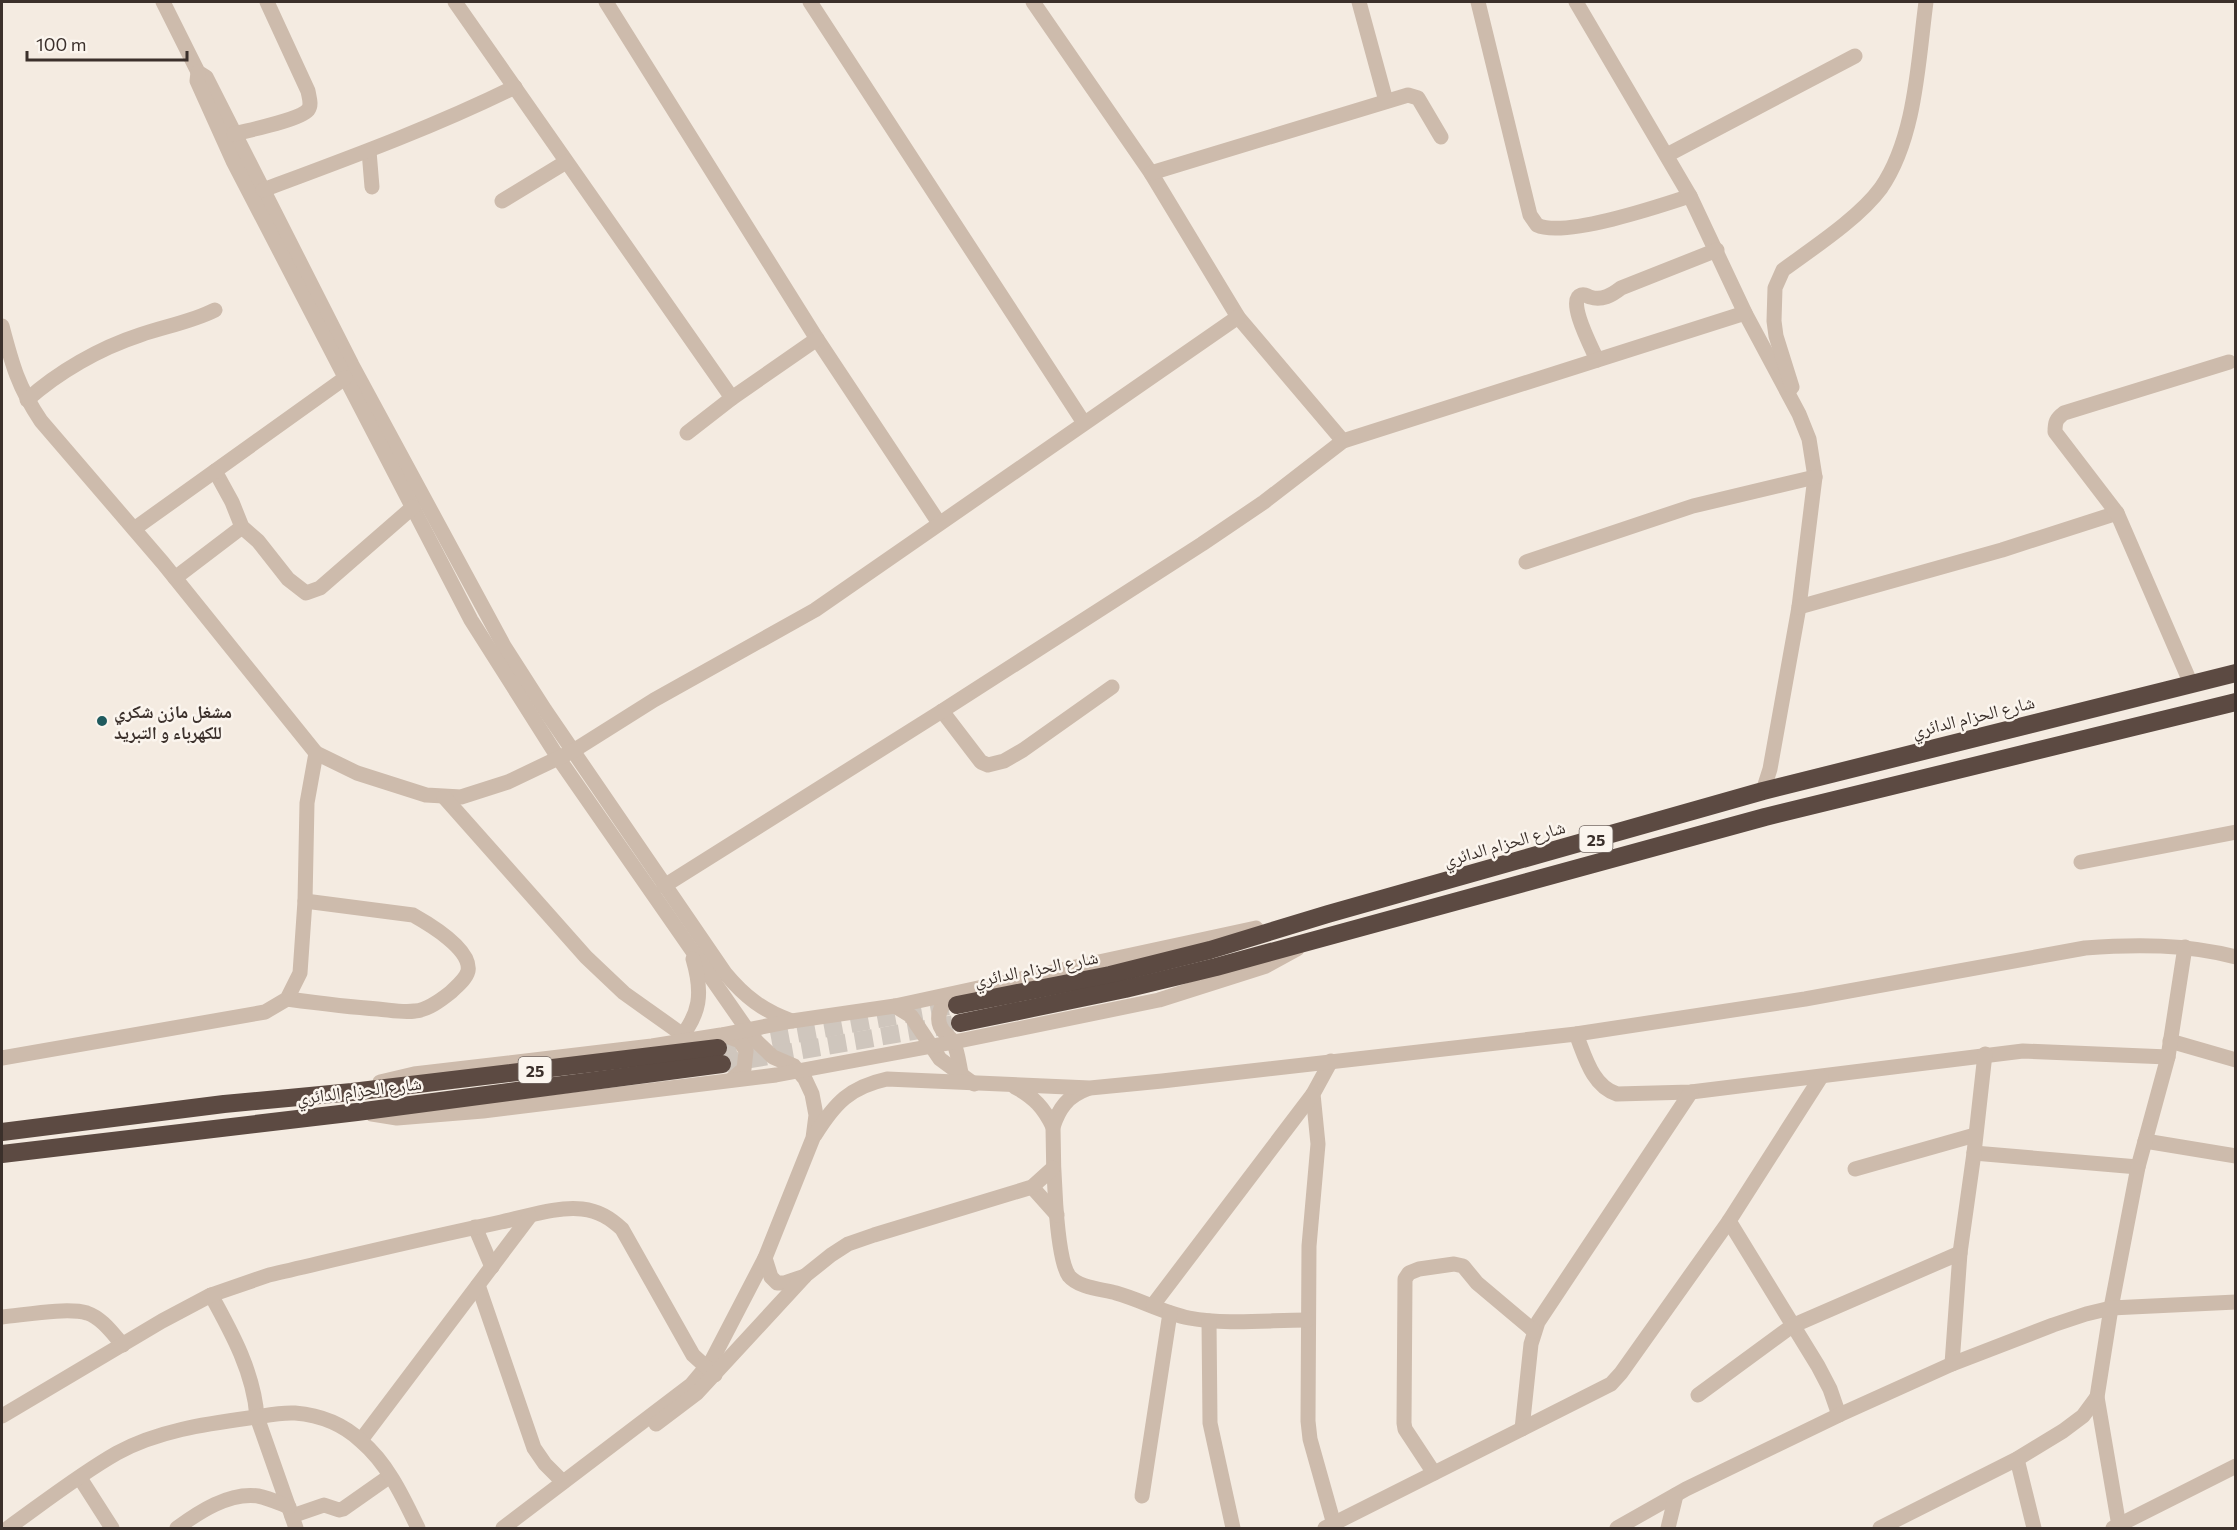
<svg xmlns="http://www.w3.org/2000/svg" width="2237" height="1530" font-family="Commissioner,'Noto Naskh Arabic',sans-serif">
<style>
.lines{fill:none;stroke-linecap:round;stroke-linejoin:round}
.highway-tunnel{stroke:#cfc6bd;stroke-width:18;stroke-dasharray:18 9;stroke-linecap:butt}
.minor{stroke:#cdbbac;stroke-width:15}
.highway{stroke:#5c4a42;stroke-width:18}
.poi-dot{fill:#1f5a5e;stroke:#fbf5ee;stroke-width:2}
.labels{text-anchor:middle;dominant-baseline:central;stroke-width:5;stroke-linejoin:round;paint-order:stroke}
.shield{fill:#fbf5ee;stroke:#756b66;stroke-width:1.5}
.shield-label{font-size:16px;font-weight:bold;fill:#3b302b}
.poi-label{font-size:18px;font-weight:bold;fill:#3b302b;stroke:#fbf5ee;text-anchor:start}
.street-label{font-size:18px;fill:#3b302b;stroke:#fbf5ee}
</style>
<rect width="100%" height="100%" fill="#f4ebe1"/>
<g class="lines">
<g class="highway-tunnel">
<polyline points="718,1048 955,1005"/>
<polyline points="722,1064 960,1023"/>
</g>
<g class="minor">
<path d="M163 2 198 72 206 77 352 365 504 646 545 710 725 973C744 996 763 1011 792 1021"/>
<polyline points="455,2 732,398"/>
<polyline points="606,2 817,339 939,523"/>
<polyline points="810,2 1084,423"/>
<polyline points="1033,2 1151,173 1238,317 1343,441"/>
<polyline points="1359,2 1386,101"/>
<path d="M1478 2 1530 215 1537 225C1564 238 1660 206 1690 196"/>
<polyline points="1576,2 1690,196 1745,313 1799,414 1809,439 1815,477 1799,607 1770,769 1763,791"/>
<polyline points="198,72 197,81 233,161 471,620 559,759 753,1038 773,1057 794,1066 805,1079 812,1094 816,1115 813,1138 765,1258 712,1360 691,1385 503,1528"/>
<path d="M234 134C249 130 299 120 308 110 312 105 309 97 308 91L267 2"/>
<polyline points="369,151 372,187"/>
<polyline points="1667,155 1855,56"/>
<polyline points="1151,173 1408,95 1418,98 1441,137"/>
<path d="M263 190C349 158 434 127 515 87"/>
<polyline points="502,201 566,162"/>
<path d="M2 326C12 364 18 387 41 421L163 563 316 753 357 773 426 795 461 797 508 782 573 751 654 700 815 610 1238 317"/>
<path d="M1597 360C1593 350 1566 300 1581 295 1586 294 1586 296 1590 297 1602 301 1612 295 1621 288L1717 250"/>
<path d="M1792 387 1776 336 1774 321 1775 288 1783 270C1813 248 1859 218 1881 188 1916 137 1918 61 1926 2"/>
<path d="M27 400C58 372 100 348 140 335 166 326 191 322 215 310"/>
<polyline points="687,433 732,398 817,339"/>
<polyline points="215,471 232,502 242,527 258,541 288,579 306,593 320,588 413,507"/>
<polyline points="134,529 345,378"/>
<polyline points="1526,562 1693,506 1815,477"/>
<polyline points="175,578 242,527"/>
<polyline points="1799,607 2002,550 2117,513"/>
<path d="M2191 684 2117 513 2055 432C2055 422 2056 419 2064 413L2229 362"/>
<polyline points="942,711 981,762 988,765 1004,761 1023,750 1112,687"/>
<polyline points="444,797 586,957 624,993 683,1035"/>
<polyline points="2081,862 2236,832"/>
<polyline points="664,886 942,711 1202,544 1264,502 1343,441 1745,313"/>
<path d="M951 995C940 1005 933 1021 945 1033 948 1037 953 1039 954 1044 958 1053 959 1064 961 1073"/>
<path d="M287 999C317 1003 348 1007 378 1009 390 1010 403 1013 415 1011 428 1010 441 1000 451 992 457 986 466 979 468 971 472 949 429 924 413 915L305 901"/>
<polyline points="895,1006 911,1016 940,1059 974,1084"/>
<path d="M1576 1034C1585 1056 1592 1086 1617 1094L1691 1092 2023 1051 2168 1057"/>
<polyline points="723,1035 740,1041 746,1051 744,1069 731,1080"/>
<polyline points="2170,1041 2236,1060"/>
<path d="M677 1042C701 1014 703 993 693 959"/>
<polyline points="2,1058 265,1012 287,999 300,973 305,901 307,803 316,753"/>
<polyline points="1331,1061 1313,1094 1318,1144 1309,1246 1308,1421 1310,1439 1335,1528"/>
<polyline points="380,1082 414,1074 652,1046 721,1035 792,1021 895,1006 1256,928"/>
<path d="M1015 1087C1034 1097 1044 1108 1053 1127"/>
<path d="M1087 1089C1068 1096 1059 1108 1053 1127 1053 1155 1055 1257 1069 1276 1079 1288 1102 1289 1116 1293 1141 1300 1164 1313 1189 1318 1227 1325 1269 1320 1307 1320"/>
<polyline points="372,1114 397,1118 483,1111 776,1075 954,1042 1159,1000 1266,966 1297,949"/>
<path d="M815 1135C835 1103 850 1087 887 1079L1090 1088 1162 1081 1576 1034 1805 999 2085 948C2136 944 2186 944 2236 957"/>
<polyline points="2145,1141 2236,1156"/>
<polyline points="1974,1153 2138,1167"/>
<polyline points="1855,1169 1975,1135"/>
<polyline points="1032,1187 1057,1215"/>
<polyline points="1729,1221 1818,1366 1830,1389 1839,1415"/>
<polyline points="475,1227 492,1267"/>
<polyline points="765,1258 771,1277 777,1283 784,1283 805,1276"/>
<polyline points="478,1285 534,1448 545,1464 563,1482"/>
<path d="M211 1295C232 1333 254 1373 257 1417L296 1528"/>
<polyline points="1153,1305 1313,1094"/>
<path d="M2 1317C24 1315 67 1307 87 1313 102 1318 113 1334 123 1345"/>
<polyline points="1209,1321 1210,1423 1233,1528"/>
<polyline points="1952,1364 1960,1253 1974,1153 1985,1054"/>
<polyline points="1698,1395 1792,1326 1960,1253"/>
<path d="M2 1416 162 1321 211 1295 269 1275C346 1257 424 1238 501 1222 526 1217 557 1206 582 1209 599 1211 610 1218 622 1229L693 1355 715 1375"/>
<polyline points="656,1424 697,1393 806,1275 831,1255 848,1244 874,1235 1032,1187 1053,1168"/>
<polyline points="1522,1429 1531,1344 1538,1322 1691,1092"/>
<polyline points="361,1440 530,1216"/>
<polyline points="2017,1459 2034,1528"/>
<polyline points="1434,1473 1405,1429 1404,1423 1405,1279 1409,1273 1419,1269 1454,1264 1463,1266 1477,1283 1534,1331"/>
<polyline points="80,1478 112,1528"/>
<polyline points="1142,1496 1170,1313"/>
<polyline points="292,1516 324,1505 339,1510 343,1509 390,1476"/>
<polyline points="2119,1526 2097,1397 2111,1308 2138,1167 2168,1057 2185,947"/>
<path d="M8 1528C43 1503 80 1474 117 1453 157 1431 205 1424 249 1418 264 1416 280 1412 295 1413 319 1415 343 1424 361 1441 388 1464 403 1497 418 1528"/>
<path d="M177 1528C199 1512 229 1492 258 1496 269 1498 279 1503 289 1507"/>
<polyline points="1325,1528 1611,1384 1621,1373 1729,1221 1821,1077"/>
<polyline points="1617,1528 1686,1489 1839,1415 1952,1364 2053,1325 2086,1314 2111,1308 2236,1302"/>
<polyline points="1668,1528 1676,1495"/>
<polyline points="1880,1528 2017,1459 2063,1431 2083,1416 2097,1397"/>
<polyline points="2113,1528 2236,1466"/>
</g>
<g class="highway">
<polyline points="957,1005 1110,975 1210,950 1328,914 1763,791 2236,673"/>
<polyline points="960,1023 1125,989 1216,967 1765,817 2236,702"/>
<polyline points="2,1132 224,1104 352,1092 718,1048"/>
<polyline points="2,1154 357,1112 722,1064"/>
</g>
</g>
<circle class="poi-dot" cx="102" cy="721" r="6"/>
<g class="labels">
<g class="shield">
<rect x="1579.5" y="826" width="33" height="26" rx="4.5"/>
<rect x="518.5" y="1057" width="33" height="26" rx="4.5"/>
</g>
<g class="shield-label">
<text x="1596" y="839">25</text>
<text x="535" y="1070">25</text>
</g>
<g class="poi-label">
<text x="114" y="711">مشغل مازن شكري<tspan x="114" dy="21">للكهرباء و التبريد</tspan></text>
</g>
<g class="street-label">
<text transform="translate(1973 716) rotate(-14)">شارع الحزام الدائري</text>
<text transform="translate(1504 843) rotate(-16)">شارع الحزام الدائري</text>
<text transform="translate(1036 968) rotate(-11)">شارع الحزام الدائري</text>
<text transform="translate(359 1090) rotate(-7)">شارع الحزام الدائري</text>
</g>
</g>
<rect width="2237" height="1530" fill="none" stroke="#3b302b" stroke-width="6"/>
<path d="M27 51v9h160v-9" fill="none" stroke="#3b302b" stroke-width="3"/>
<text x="36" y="51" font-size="18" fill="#3b302b" stroke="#fbf5ee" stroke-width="4.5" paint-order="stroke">100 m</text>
</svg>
